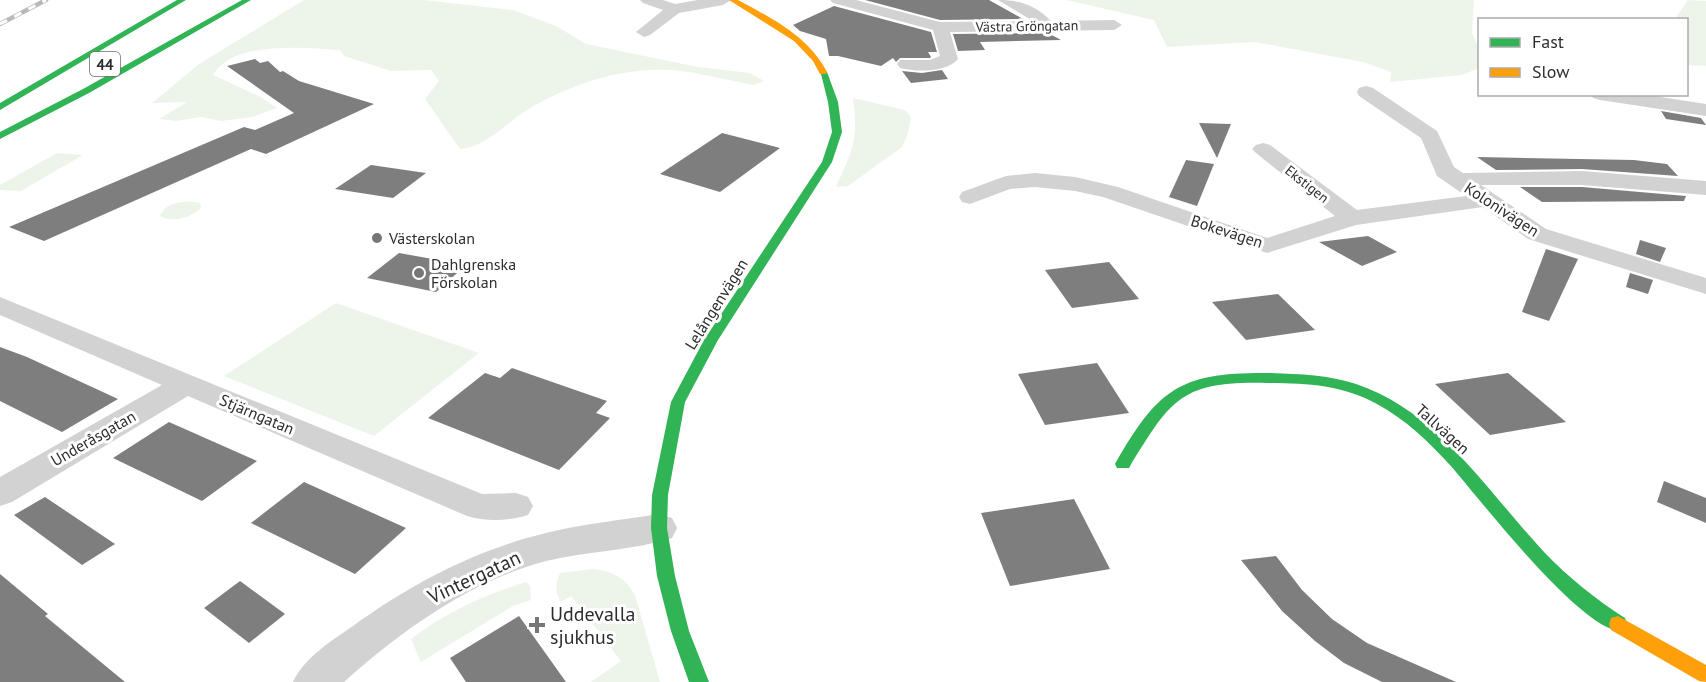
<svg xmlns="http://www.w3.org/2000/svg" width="1706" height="682" font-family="'PT Sans',sans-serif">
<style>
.green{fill:#edf5ea}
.building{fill:#7e7e7e}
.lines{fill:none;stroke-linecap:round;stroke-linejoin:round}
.street{fill:#d2d2d2;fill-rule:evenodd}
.fast{fill:#30b455;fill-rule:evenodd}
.slow{fill:#ff9f0a;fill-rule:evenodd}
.rail-casing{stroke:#b9b9b9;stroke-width:4.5}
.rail{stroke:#fff;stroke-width:3;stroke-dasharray:8;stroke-linecap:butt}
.poi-dot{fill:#767676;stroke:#fff;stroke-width:2}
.labels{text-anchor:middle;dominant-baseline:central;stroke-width:6;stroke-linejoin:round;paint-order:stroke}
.far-street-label{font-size:14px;fill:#2d2d2d;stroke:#fff}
.shield{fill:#fff;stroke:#6c6c6c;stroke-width:1.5}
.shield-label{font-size:15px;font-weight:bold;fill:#2d2d2d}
.street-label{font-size:16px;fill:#2d2d2d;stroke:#fff}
.poi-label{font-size:16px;fill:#2d2d2d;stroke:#fff;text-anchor:start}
.near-street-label{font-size:20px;fill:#2d2d2d;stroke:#fff}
.near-poi-label{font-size:20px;fill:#2d2d2d;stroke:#fff;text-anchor:start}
</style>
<rect width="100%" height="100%" fill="#fff"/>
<g class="green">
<path d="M304 0H424L513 10 556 26 586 44 698 67 750 73 764 81 754 85C730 81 706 74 681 71 628 65 572 83 527 110 505 124 486 147 460 149L425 99 439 81 431 70 391 71 344 56 340 50C304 48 234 40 213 75L259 96 277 108 252 117 221 121 201 117 176 121 159 119 187 102 152 103 199 64Z"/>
<polygon points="1066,0 1474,0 1472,33 1479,49 1479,68 1462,75 1390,82 1391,72 1363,62 1255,42 1167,47 1154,20"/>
<polygon points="1688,0 1706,1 1706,66 1687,65 1686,20 1678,19 1677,16"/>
<path d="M853 98 905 110 911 117 908 133 902 147 848 186 836 187C852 153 859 137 853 98Z"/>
<polygon points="57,153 83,155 21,191 0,190 0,185"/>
<path d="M197 202 200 203 201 208C190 218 173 223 160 216 164 203 184 200 197 202Z"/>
<polygon points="336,303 479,353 374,436 224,376"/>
<path d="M593 569C613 571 625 578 635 595L660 682H591L621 661 571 596 561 602C555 591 555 584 560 573Z"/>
<path d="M526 582 530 586 531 600 513 606 421 662 411 639C446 612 484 595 526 582Z"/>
</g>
<g class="building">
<polygon points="865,0 989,0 1023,19 940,20"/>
<polygon points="834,6 931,32 937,52 928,52 931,57 930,58 900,58 896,62 893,58 881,66 838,56 829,56 826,39 800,31 793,25"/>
<polygon points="1048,33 1061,40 980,42 985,50 958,51 953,34"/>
<polygon points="255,59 260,63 268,61 280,72 283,71 299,81 374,104 266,154 251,149 44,241 9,227 244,127 255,130 294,113 227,66"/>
<polygon points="942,70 948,79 911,83 902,71 922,73"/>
<polygon points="1661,111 1701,118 1706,125 1666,119"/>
<polygon points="1199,123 1231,124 1217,158"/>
<polygon points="722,133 780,148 720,192 660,174"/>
<polygon points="1477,157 1634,160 1667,164 1678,176 1582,169 1496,170"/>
<polygon points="1186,160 1214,164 1197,206 1169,197"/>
<polygon points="371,165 426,173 393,198 335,189"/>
<polygon points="1520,187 1582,187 1686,196 1684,201 1542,202"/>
<polygon points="1368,236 1397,252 1362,266 1319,242"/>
<polygon points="1640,240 1666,248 1660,262 1636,254"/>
<polygon points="1546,249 1578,259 1549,321 1522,312"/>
<polygon points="399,253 466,265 436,292 367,278"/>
<polygon points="1109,262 1139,299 1072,308 1045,270"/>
<polygon points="1630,273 1653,280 1648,294 1626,287"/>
<polygon points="1278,294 1315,330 1246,340 1212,302"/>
<polygon points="0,347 27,357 118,399 62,432 0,401"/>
<polygon points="1097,363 1129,413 1045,425 1018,374"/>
<polygon points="512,368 607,401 596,413 610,418 559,470 428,418 485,373 500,378"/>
<polygon points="1508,373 1566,422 1490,435 1435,384"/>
<polygon points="169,422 257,461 202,501 113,458"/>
<polygon points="1664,481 1706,498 1706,523 1657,502"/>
<polygon points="304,482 406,528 355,574 251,523"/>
<polygon points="45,497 115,544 82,565 14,515"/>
<polygon points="1074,499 1110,569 1010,586 981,513"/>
<polygon points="1276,556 1302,590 1332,619 1367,643 1456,682 1382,682 1344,663 1315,641 1282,611 1241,560"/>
<polygon points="0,574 48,614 45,616 125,682 0,682"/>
<polygon points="240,581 285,614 249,643 204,608"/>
<polygon points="519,616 566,682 466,682 450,658"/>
</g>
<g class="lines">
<g class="street">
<polygon points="640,0 663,0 675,4 698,0 731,0 723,5 679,13 650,35 644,37 636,32 663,10 643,3"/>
<path d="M830 0H856L940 22 1033 21 998 0C1020 0 1035 5 1051 21L1114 20 1122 25 1114 30 950 32 958 59C946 73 916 72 900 68L897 64 900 60H930L940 56 933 30 833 3Z"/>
<polygon points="1366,86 1373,88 1437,131 1454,167 1463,173 1582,171 1706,181 1706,195 1582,185 1481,185 1546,229 1706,278 1706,294 1528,239 1483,207 1356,225 1267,253 1103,197 1075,191 1035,187 1010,189 970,204 962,202 959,197 962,192 1006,176 1035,173 1075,177 1118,187 1267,238 1335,216 1256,153 1252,149 1256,145 1263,143 1270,145 1357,210 1466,196 1437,176 1421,138 1359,96 1357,92 1359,88"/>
<polygon points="1591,94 1641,94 1706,104 1706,116 1600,100 1593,98"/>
<path d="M0 297 482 494 516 493 528 497 533 506 528 515C509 521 486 522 467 516L188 396 12 502 0 506V477L162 385 0 315Z"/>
<path d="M659 514 672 518 677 528 672 538C631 551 587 551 546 561 470 581 401 631 344 682H293C304 658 331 641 353 626 411 584 475 550 546 533 583 524 621 520 659 514Z"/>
</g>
<g class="fast">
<polygon points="177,0 186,0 0,110 0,103"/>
<polygon points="242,0 251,0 89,93 0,139 0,132 83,89"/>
<polygon points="820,70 827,72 838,102 842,132 832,162 718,340 685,402 668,495 667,528 675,576 689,631 709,682 689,682 671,631 657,576 651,528 652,495 671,402 704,340 822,162 832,132 828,102"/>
<path d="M1271 373C1300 374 1329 375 1356 384 1439 412 1487 491 1544 552 1568 577 1595 599 1625 618L1627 624 1625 630C1589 642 1475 493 1450 465 1429 442 1405 419 1377 404 1343 385 1306 383 1267 383 1181 381 1171 399 1129 468H1117L1115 464C1159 387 1181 372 1271 373Z"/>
</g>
<g class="slow">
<path d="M729 0H738C773 19 808 36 827 72L826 74H820L813 61 794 41Z"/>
<polygon points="1618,616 1706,665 1706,682 1699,681 1611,630 1609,624 1611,618"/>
</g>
<g class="rail-casing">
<polyline id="rail" points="0,24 46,0"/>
</g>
<use href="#rail" class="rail"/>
</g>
<g class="poi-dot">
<circle cx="377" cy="238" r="6"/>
<circle cx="419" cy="273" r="6"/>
<path d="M534 616h6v6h6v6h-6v6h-6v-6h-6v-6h6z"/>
</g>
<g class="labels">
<g class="far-street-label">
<text transform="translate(1027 26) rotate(-1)">Västra Gröngatan</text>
<text transform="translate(1307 184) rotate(38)">Ekstigen</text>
</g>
<rect class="shield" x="90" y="52" width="30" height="24" rx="4.5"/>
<g class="shield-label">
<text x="105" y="64">44</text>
</g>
<g class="street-label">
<text transform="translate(1502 209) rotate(33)">Kolonivägen</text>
<text transform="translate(1227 231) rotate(18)">Bokevägen</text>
<text transform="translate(716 304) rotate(-58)">Lelångenvägen</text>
<text transform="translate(257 414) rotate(23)">Stjärngatan</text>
<text transform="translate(1443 429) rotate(42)">Tallvägen</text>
<text transform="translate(93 438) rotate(-30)">Underåsgatan</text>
</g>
<g class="poi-label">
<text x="389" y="238">Västerskolan</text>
<text x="431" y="264">Dahlgrenska<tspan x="431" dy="18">Förskolan</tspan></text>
</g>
<g class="near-street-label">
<text transform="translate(474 577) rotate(-25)">Vintergatan</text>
</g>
<g class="near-poi-label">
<text x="550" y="614">Uddevalla<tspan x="550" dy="23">sjukhus</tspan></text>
</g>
</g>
<rect x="1478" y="18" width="210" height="78" fill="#ffffff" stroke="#ababab" stroke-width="1.5"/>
<rect x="1490" y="38" width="30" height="9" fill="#30b455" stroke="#ababab" stroke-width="1.5"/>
<text x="1532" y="48" font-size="18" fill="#2d2d2d">Fast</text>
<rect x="1490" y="68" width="30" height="9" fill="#ff9f0a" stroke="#ababab" stroke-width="1.5"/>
<text x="1532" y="78" font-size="18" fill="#2d2d2d">Slow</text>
</svg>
